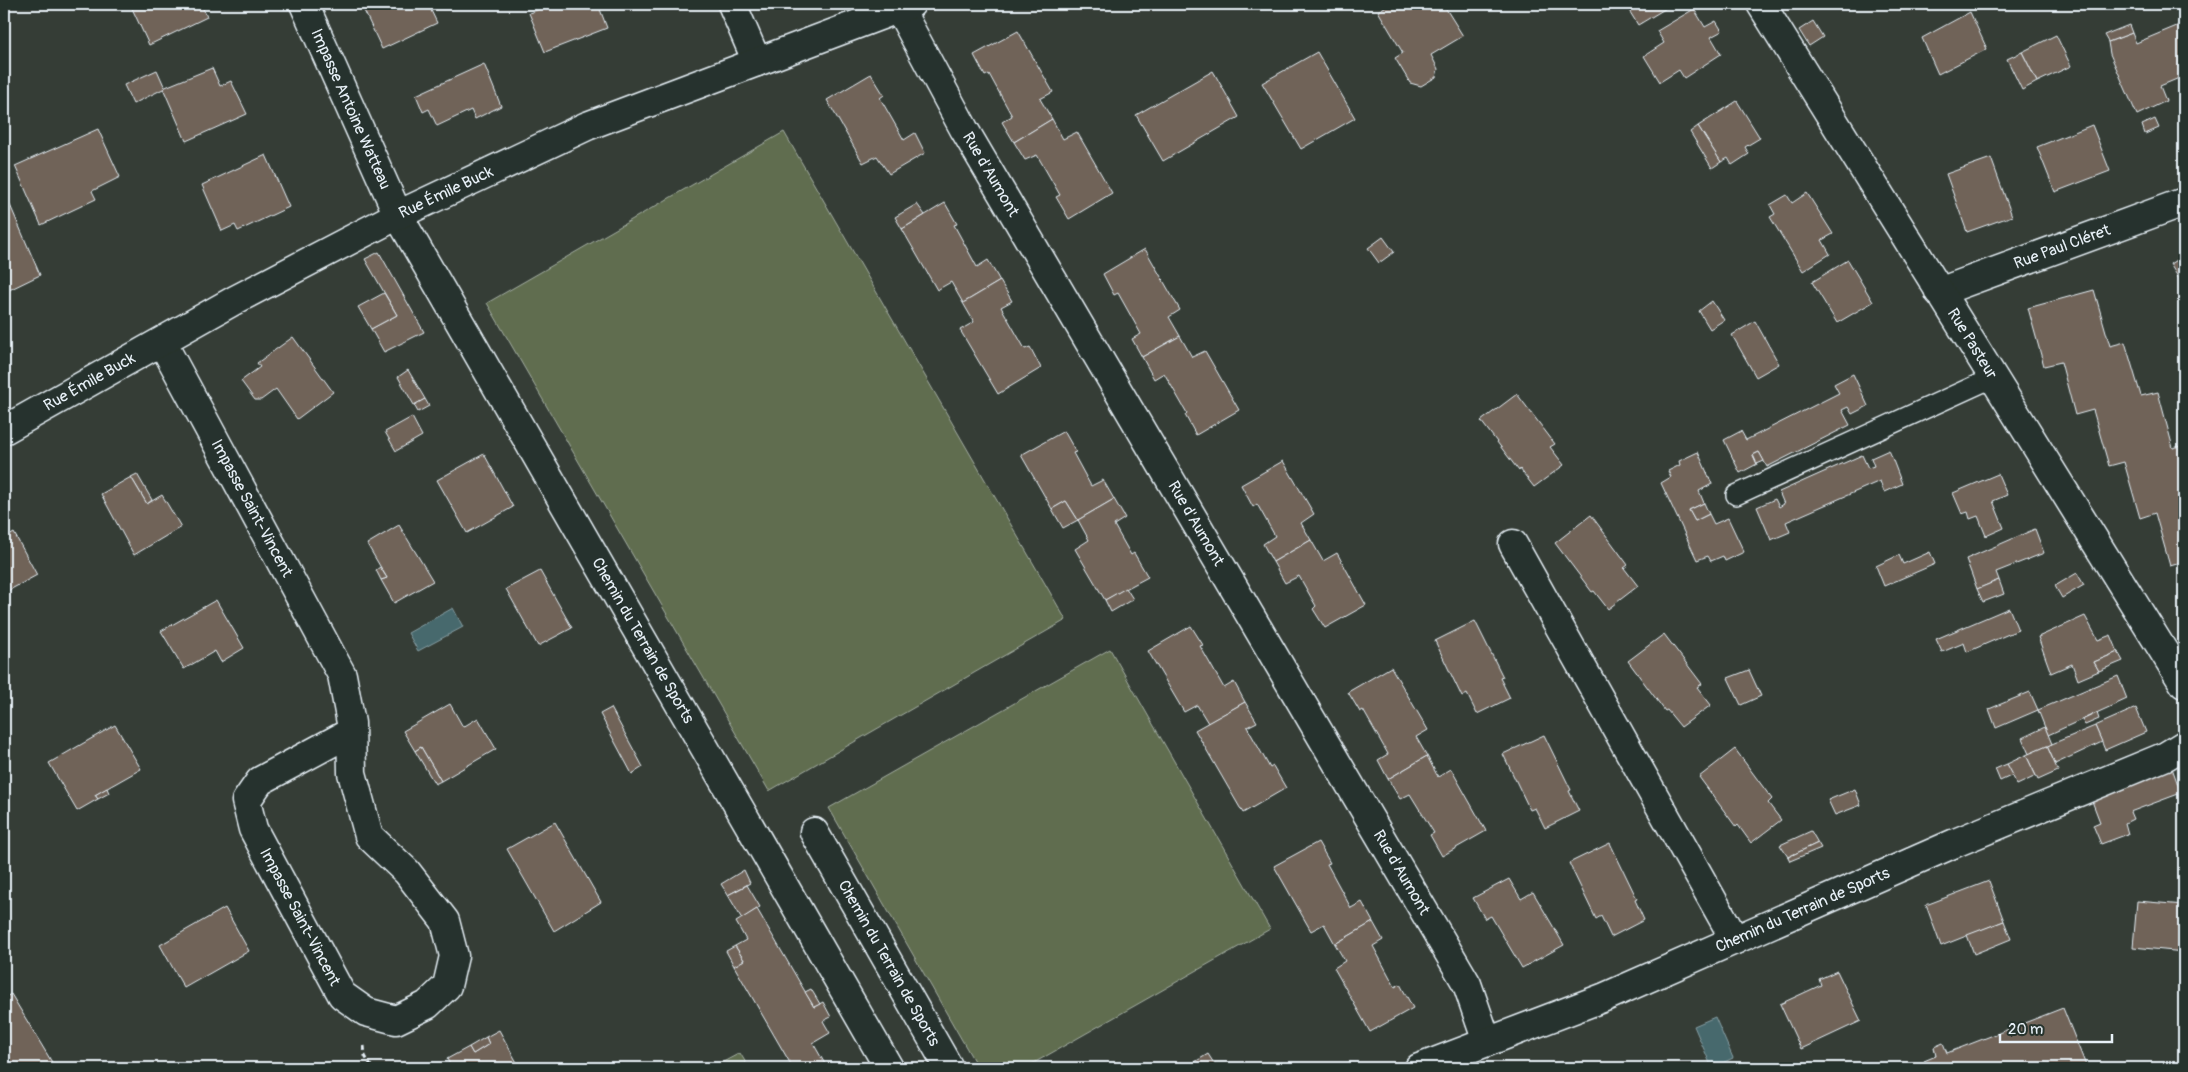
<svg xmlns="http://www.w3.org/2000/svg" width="2188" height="1072" font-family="Pangolin,sans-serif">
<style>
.green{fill:#616d4f;stroke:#a4afa4}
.water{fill:#47696d;stroke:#879fa5}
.building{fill:#706459;stroke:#e8f1f8}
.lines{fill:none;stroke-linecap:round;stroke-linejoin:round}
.service-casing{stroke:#e8f1f8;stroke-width:22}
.minor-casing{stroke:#e8f1f8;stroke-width:31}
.tertiary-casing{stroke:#e8f1f8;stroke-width:31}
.path{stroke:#e8f1f8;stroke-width:3;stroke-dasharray:5 4;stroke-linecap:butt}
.service{stroke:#26332d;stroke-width:19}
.minor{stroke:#26332d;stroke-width:28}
.tertiary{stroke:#26332d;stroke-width:28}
.labels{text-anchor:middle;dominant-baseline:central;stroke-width:4.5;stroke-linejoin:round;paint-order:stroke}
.street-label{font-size:16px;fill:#e8f1f8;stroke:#26332d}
</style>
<rect width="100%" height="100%" fill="#353d36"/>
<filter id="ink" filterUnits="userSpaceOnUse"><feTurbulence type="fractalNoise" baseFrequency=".02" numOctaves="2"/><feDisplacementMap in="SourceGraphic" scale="10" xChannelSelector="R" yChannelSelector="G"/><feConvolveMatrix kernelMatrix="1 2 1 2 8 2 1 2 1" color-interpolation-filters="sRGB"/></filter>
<g filter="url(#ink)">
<g class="green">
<polygon points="784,132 1066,620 769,791 487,303"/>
<polygon points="1110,649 1270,929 1025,1068 978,1068 829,808"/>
<polygon points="740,1053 749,1068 712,1068"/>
</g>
<g class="water">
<polygon points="453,608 463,627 418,651 408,633"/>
<polygon points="1715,1017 1733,1058 1712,1068 1694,1026"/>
</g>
<g class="building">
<polygon points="130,4 201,4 207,17 149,45"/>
<polygon points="361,4 428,4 437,23 382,49"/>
<polygon points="553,4 598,4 607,28 545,52 529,13"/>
<polygon points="1390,4 1443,4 1463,36 1431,55 1438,69 1436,77 1421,86 1410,83 1395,58 1403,53 1378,11"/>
<polygon points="1625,4 1673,4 1638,25"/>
<polygon points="1694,9 1705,27 1716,21 1722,31 1711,37 1721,54 1684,78 1679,70 1660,82 1644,56 1664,43 1657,31"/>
<polygon points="1970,12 1987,49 1938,74 1922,38"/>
<polygon points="1813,21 1823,37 1809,46 1799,30"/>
<polygon points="2184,23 2184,76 2160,86 2166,101 2137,115 2110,54 2108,42 2132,33 2136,43"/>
<polygon points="2129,25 2132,33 2108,42 2104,35"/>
<polygon points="1018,31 1053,92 1040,99 1052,119 1014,142 1002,122 1012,116 989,74 985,76 974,55"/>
<polygon points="2056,35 2071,66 2037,82 2022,52"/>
<polygon points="1317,52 1355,118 1301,149 1262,83"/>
<polygon points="2022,52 2037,82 2022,90 2007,59"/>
<polygon points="484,64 501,106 475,119 471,110 437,126 429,109 423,112 416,95"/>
<polygon points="212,68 220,86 231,81 247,114 186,141 163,88"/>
<polygon points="157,70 165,88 133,104 124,85"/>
<polygon points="1213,71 1239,117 1163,161 1136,115"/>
<polygon points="871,74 884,95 880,98 904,140 915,133 925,153 889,174 877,156 863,163 827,100"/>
<polygon points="1737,101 1760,138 1745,147 1749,154 1732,165 1728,158 1721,162 1698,126"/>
<polygon points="1052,119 1063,139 1077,132 1112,193 1069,219 1056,197 1060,195 1037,155 1025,160 1014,142"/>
<polygon points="2155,119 2159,128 2145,134 2142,125"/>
<polygon points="2092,125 2110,171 2055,192 2037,147"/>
<polygon points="1698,126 1721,162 1712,168 1690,132"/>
<polygon points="98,129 120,177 92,191 96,199 41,225 15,166"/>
<polygon points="266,155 289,207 238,231 235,225 222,231 202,185"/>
<polygon points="1991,158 2012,216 1967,232 1946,174"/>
<polygon points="1807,193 1833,234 1822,240 1830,254 1803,271 1770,217 1775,214 1770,205 1787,195 1792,203"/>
<polygon points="945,203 957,224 954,225 977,267 988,260 1000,281 963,303 951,282 937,290 902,229"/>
<polygon points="917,204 925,215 902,229 895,217"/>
<polygon points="10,205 40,275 5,292 7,298 4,299 4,207"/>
<polygon points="1383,237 1394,252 1379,263 1368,248"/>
<polygon points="1145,249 1180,310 1169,317 1180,336 1142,357 1132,339 1141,334 1118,293 1114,295 1103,274"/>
<polygon points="379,252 424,332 384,352 371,329 397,315 365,259"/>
<polygon points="2184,255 2184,287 2170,264"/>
<polygon points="1848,260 1873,302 1837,323 1812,282"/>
<polygon points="1000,281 1012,301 1001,307 1025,349 1030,347 1041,368 998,394 960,330 974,322 963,303"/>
<polygon points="2094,290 2110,346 2125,342 2141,396 2158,392 2173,448 2184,445 2184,562 2170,566 2155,513 2140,518 2124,462 2109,466 2093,410 2075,415 2061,362 2044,366 2028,308"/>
<polygon points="384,293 397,315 371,329 358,307"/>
<polygon points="1712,301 1724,320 1710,329 1699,311"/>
<polygon points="1755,321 1779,364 1756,377 1732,335"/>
<polygon points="1180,336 1192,357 1205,351 1239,410 1196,435 1185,415 1187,413 1164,373 1154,379 1142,357"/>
<polygon points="293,337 333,392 297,419 276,389 261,400 255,400 241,381 260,367 257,363"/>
<polygon points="408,370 425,399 414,405 398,377"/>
<polygon points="1853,374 1868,406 1852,414 1848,407 1842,410 1850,425 1767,467 1759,452 1753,455 1757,464 1740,473 1724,440 1741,431 1746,440 1839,393 1834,384"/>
<polygon points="1517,394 1555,444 1550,447 1564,465 1534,487 1520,469 1519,471 1481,421"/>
<polygon points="425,399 429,406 418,412 414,405"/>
<polygon points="412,417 422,436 396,451 385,432"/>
<polygon points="1064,431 1076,452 1073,453 1091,486 1103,480 1114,499 1078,520 1066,501 1052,509 1021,455"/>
<polygon points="1889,450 1902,484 1884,492 1880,481 1786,522 1790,532 1771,540 1757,507 1775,499 1779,507 1784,504 1779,492 1862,455 1868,468 1874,466 1871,458"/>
<polygon points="1698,452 1712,484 1699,491 1704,503 1689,510 1695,521 1709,514 1714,524 1728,518 1744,552 1725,561 1723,556 1711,561 1708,556 1697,560 1661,483 1671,477 1668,471 1680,465 1679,461"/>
<polygon points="1759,452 1764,461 1757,464 1753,455"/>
<polygon points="484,454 513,507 467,533 437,480"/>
<polygon points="1283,461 1314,514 1301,523 1311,540 1273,562 1263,544 1275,536 1257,504 1253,507 1241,485"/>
<polygon points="137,474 152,500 147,504 131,477"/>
<polygon points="1998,474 2007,495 1993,501 2004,528 1986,536 1978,516 1970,519 1968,512 1962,514 1953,493"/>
<polygon points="131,477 147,504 162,495 181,527 134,555 101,494"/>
<polygon points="1114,499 1125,518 1114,525 1131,555 1134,553 1148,577 1105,600 1075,549 1089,540 1078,520"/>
<polygon points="1066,501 1078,520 1063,528 1052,509"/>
<polygon points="1704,503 1709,514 1695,521 1689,510"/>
<polygon points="1591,515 1628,565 1624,568 1638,586 1608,609 1594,591 1592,592 1555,543"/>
<polygon points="399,525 433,581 394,603 381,580 387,578 367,544"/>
<polygon points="2035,529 2044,553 1996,572 1999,580 1977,589 1966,559"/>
<polygon points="14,533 37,575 4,593 4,539"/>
<polygon points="1311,540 1323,561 1337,553 1366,605 1325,628 1313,609 1316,606 1299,576 1285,583 1273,562"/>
<polygon points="1930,552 1935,564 1884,586 1876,566 1899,555 1903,564"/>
<polygon points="380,567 387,578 381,580 376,570"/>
<polygon points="540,571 572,628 538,646 506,589"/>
<polygon points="2077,573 2084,585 2062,598 2055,586"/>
<polygon points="1999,580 2004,594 1983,602 1977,589"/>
<polygon points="1126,588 1133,599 1111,612 1105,600"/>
<polygon points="216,600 244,648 221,662 215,651 184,669 161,631"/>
<polygon points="2009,608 2018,630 1967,652 1964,643 1942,652 1936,639"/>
<polygon points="2085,616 2098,640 2111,635 2118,652 2094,662 2099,671 2078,680 2072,664 2051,673 2038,637"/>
<polygon points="1475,621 1503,677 1500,678 1510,698 1477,714 1467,694 1462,697 1435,641"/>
<polygon points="1191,626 1203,645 1200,646 1224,688 1234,682 1245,702 1208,723 1197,705 1184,712 1148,651"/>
<polygon points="1664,634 1702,684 1697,687 1711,705 1681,727 1667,710 1665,711 1628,661"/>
<polygon points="2118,652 2123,661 2099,671 2094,662"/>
<polygon points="1391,667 1428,730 1416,737 1427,756 1388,779 1378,760 1388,754 1363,710 1360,712 1348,692"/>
<polygon points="1749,670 1761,696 1741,705 1728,678"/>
<polygon points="2118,676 2127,699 2048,735 2038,710"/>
<polygon points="2030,692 2038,710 1996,728 1989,709"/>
<polygon points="1245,702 1257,722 1247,727 1270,768 1273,766 1286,788 1243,813 1195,730"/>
<polygon points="450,704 463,727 478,718 496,749 441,781 421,747 415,751 403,731"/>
<polygon points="611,708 643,767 632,774 600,714"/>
<polygon points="2136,708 2146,732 2105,750 2095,726"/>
<polygon points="2097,713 2099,719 2085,725 2082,720"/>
<polygon points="115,725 141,769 95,795 98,799 77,811 49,763"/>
<polygon points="2095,726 2102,742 2055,764 2047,746"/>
<polygon points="2045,727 2052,744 2029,754 2022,738"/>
<polygon points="1544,735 1571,790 1569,791 1579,811 1545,828 1535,808 1530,810 1503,754"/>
<polygon points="2047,746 2058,771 2038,780 2026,755"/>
<polygon points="421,747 441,781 435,784 415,751"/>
<polygon points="1735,749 1772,799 1768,803 1781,820 1751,843 1738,825 1736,827 1699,777"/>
<polygon points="2026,755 2036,776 2017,785 2007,764"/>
<polygon points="1427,756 1438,777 1451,769 1486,831 1442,856 1430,835 1434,833 1410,794 1400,799 1388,779"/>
<polygon points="2007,764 2013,775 2000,781 1995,769"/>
<polygon points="2172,768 2181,793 2130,812 2133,819 2125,823 2128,834 2101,844 2093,825 2100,822 2092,801"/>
<polygon points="107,788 109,793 98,799 95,795"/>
<polygon points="1855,789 1861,805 1835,815 1828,800"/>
<polygon points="555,822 601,902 554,931 507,849"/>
<polygon points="1811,831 1818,843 1788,857 1780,845"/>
<polygon points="1318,842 1330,863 1327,864 1351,908 1362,902 1373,922 1335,944 1324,924 1311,931 1274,866"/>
<polygon points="1610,843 1637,899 1635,900 1644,920 1611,937 1601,916 1596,919 1569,863"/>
<polygon points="1818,843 1821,848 1790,861 1788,857"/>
<polygon points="744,870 750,883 728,895 721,884"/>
<polygon points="1509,879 1521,899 1533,892 1564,945 1522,968 1491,916 1485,919 1473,898"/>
<polygon points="1989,881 2004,921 1941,946 1926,905"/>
<polygon points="747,885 760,907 742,919 728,895"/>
<polygon points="2137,901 2184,905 2184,952 2133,947"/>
<polygon points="225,908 249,951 184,988 160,945"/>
<polygon points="757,909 814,1007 823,1002 831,1017 823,1021 830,1033 813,1043 825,1064 817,1068 793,1068 734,966 744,960 735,946 746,940 736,922"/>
<polygon points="2004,921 2011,939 1974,954 1967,935"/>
<polygon points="1373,922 1383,940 1373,946 1395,987 1400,984 1413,1008 1370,1032 1334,968 1345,961 1335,944"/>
<polygon points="735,946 744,960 734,966 726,951"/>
<polygon points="1837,971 1861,1021 1801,1049 1780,1004 1821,985 1819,979"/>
<polygon points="811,989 820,1004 814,1007 805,992"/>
<polygon points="11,994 53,1064 47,1068 6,1068 4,1065 4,998"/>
<polygon points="2063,1008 2087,1068 1926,1068 1924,1061 1936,1056 1934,1047 1943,1043 1947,1053"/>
<polygon points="499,1030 520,1068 452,1068 447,1059 469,1047 473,1054 489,1044 486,1037"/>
<polygon points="486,1037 489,1044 473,1054 469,1047"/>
<polygon points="1208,1054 1217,1068 1185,1068"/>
</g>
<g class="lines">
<g class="service-casing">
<polyline id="service" points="1736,495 1992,378"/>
</g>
<g class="minor-casing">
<g id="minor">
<path id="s1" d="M304 4 398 215 889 1068"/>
<polyline points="732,4 757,62"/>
<path id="s2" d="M899 8 964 129 1467 984 1487 1042"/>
<path id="s3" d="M1939 292 2184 202"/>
<path id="s4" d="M162 342 342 675 351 723 352 773 369 836 407 872 445 921 454 956 447 986 427 1005 396 1020 366 1012 342 995 253 829 246 801 260 781 351 732"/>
<polyline points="1513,544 1735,940"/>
<path id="s5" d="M814 832 949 1068"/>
<path id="s6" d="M1419 1068 1605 997 1955 843 2166 756 2184 745"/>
</g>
</g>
<g class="tertiary-casing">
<g id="tertiary">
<path id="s7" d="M1761 4 2184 684"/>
<path id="s8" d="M4 430 235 300 398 215 587 126 911 4"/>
</g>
</g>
<polyline class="path" points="364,1046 365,1056 372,1068"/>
<use href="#service" class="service"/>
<use href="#minor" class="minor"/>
<use href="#tertiary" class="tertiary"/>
</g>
</g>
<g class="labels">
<g class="street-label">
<text stroke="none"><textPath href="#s1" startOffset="115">Impasse Antoine Watteau</textPath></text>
<text stroke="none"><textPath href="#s2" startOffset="190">Rue d'Aumont</textPath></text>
<text stroke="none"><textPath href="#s8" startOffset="502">Rue Émile Buck</textPath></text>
<text stroke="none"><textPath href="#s3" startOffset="131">Rue Paul Cléret</textPath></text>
<text stroke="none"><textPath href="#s7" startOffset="400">Rue Pasteur</textPath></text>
<text stroke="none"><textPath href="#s8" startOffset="98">Rue Émile Buck</textPath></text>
<text stroke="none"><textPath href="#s4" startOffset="189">Impasse Saint-Vincent</textPath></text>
<text stroke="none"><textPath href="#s2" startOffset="595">Rue d'Aumont</textPath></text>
<text stroke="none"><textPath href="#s1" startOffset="722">Chemin du Terrain de Sports</textPath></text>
<text stroke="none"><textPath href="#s2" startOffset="1000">Rue d'Aumont</textPath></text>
<text stroke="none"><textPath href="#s6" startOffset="415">Chemin du Terrain de Sports</textPath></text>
<text transform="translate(300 917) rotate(62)">Impasse Saint-Vincent</text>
<text stroke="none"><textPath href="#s5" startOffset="151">Chemin du Terrain de Sports</textPath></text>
</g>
</g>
<rect width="2188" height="1072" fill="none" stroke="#26332d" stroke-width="20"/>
<rect x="10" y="10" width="2168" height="1052" fill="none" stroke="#e8f1f8" stroke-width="2" filter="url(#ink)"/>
<path d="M2000 1034v8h112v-8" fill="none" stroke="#e8f1f8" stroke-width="2.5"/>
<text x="2008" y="1034" font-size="15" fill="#e8f1f8" stroke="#26332d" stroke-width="4" paint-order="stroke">20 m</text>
</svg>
